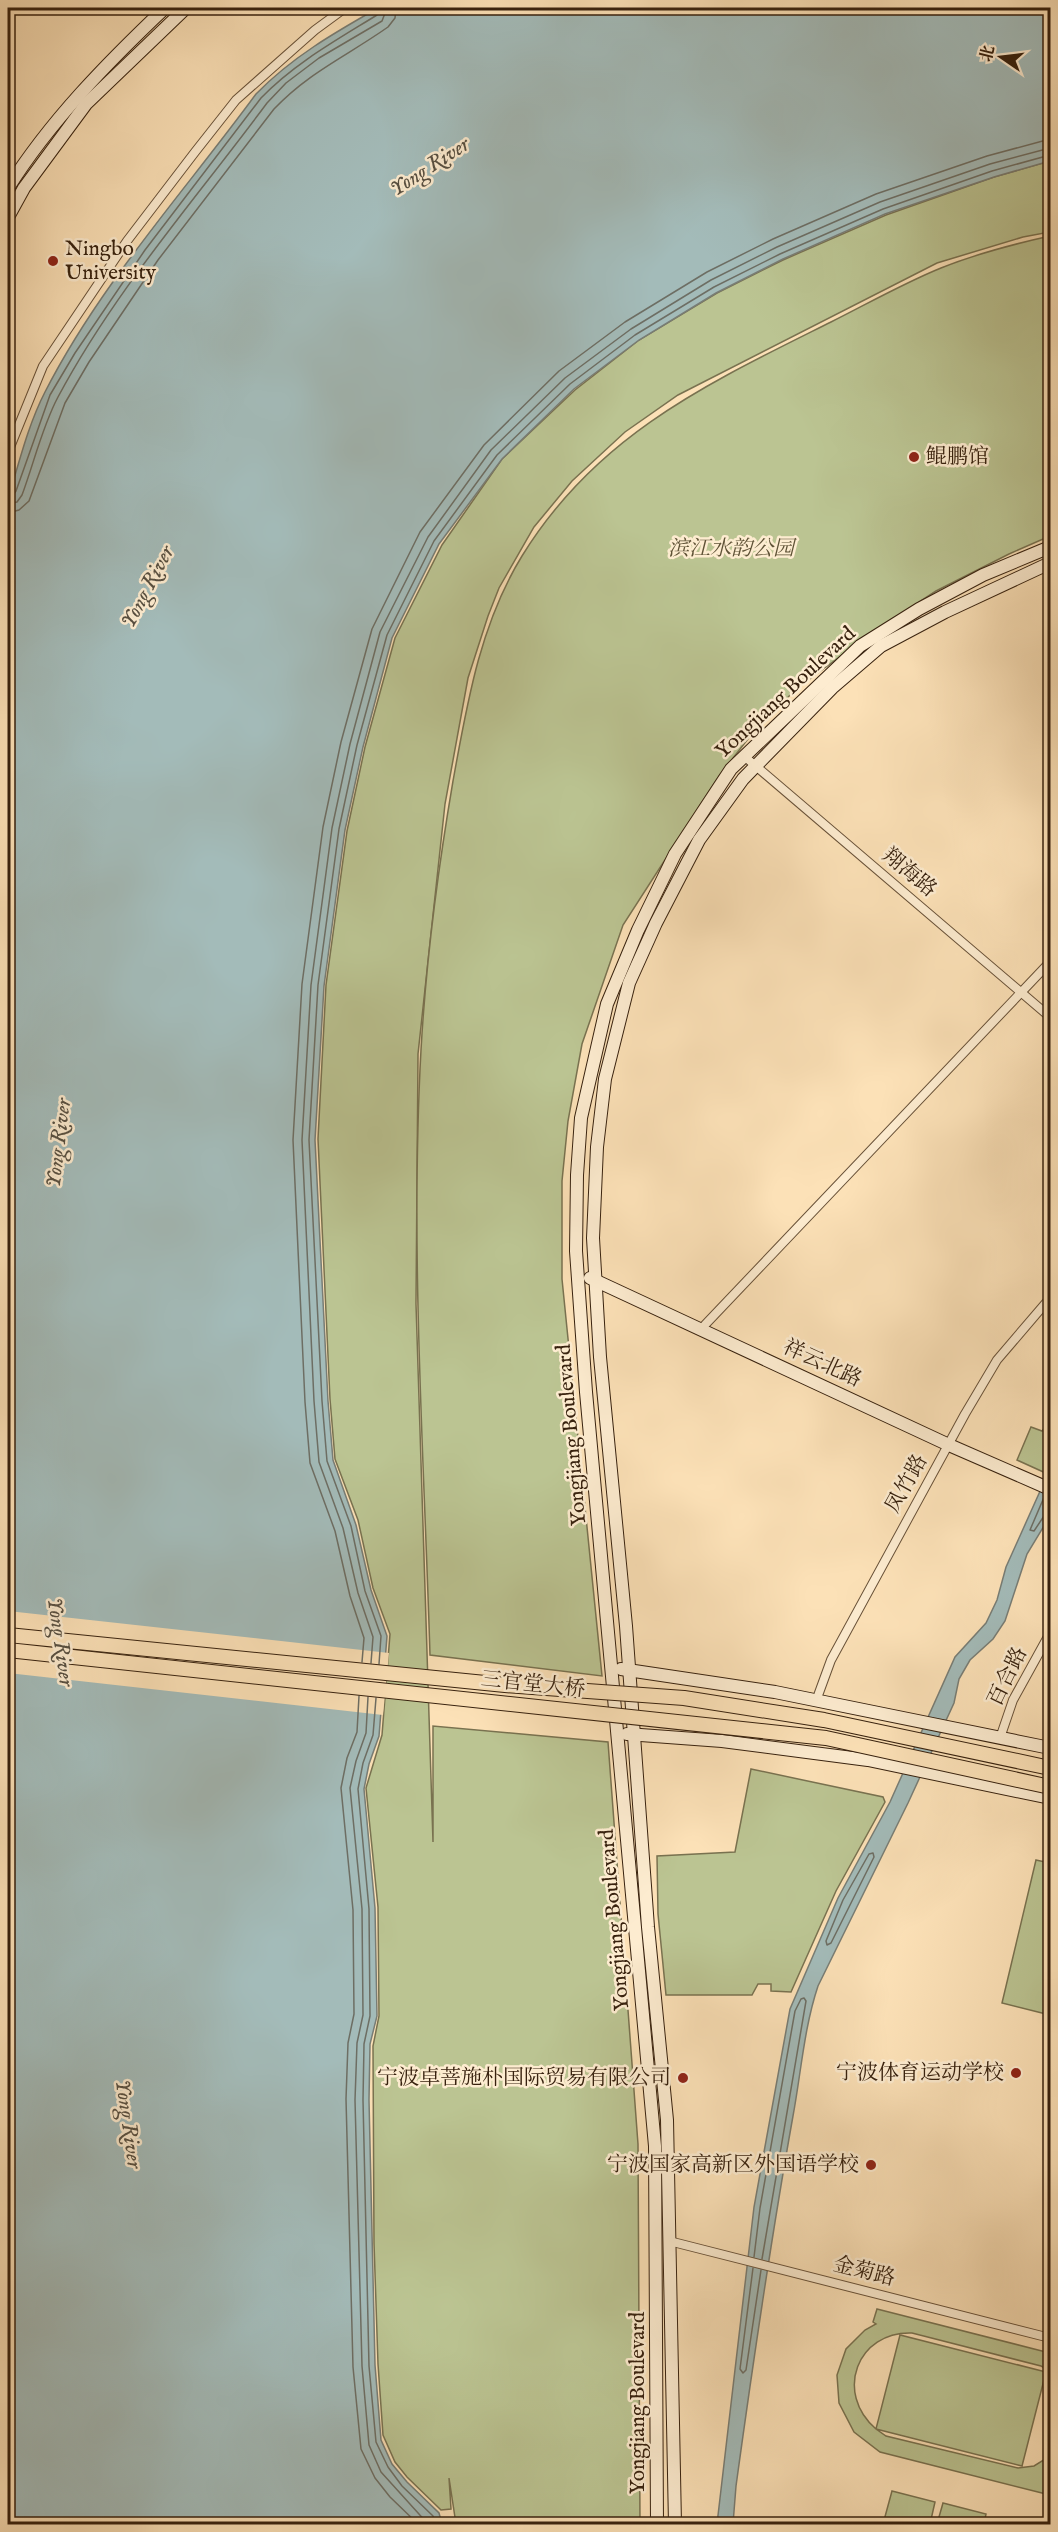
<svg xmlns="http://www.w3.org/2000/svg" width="1058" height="2532" font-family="'IM FELL English','Noto Serif SC',serif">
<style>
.green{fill:#bbc492;stroke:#797250;stroke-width:1.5}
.water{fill:#a3bbb9;stroke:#787d75;stroke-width:1.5}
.pier{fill:#fce1b7}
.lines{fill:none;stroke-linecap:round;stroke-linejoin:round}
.shore{stroke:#6d6e64;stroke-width:1.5}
.street-casing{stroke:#685138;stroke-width:10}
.secondary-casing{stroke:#37210e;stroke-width:14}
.street{stroke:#fdecd0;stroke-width:8}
.secondary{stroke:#fdecd0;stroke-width:12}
.primary-bridge-casing{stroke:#37210e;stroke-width:16;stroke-linecap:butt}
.primary-bridge{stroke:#fce1b7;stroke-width:14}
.poi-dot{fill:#8f2418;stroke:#fdecd0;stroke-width:2}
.labels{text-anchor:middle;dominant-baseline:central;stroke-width:5;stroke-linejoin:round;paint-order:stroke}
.poi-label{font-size:21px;fill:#37210e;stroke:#fdecd0;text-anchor:end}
.park-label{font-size:21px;font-style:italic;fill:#5f5236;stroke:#fdecd0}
.street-label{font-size:21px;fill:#37210e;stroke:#fdecd0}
.water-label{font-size:22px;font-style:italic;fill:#574f41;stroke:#fdecd0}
</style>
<rect width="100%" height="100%" fill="#fce1b7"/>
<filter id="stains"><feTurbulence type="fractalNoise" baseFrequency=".00333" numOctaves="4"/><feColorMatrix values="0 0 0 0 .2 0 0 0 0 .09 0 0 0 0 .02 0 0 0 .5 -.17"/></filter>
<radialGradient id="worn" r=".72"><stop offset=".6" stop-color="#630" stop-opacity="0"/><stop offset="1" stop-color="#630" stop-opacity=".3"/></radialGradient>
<g class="green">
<polygon points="1050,161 1050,232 1023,237 937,263 678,395 625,432 572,481 534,527 499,588 488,616 468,678 445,804 418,1054 416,1304 433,1842 433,1726 608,1742 638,2144 640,2524 456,2524 449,2478 451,2509 441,2510 407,2477 395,2462 383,2435 378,2364 374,2243 373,2046 379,2016 378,1907 366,1788 382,1735 390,1634 373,1588 358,1520 335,1459 330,1399 318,1139 326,985 347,831 365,747 395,638 442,545 502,459 575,390 639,340 717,293 783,260 886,215 994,177"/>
<path d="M1050 236V536L1009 554 936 591 873 632 795 690 751 735 719 776 623 925 582 1044 568 1121 562 1181V1279L602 1676 430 1655C424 1454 410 1251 421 1050 426 960 438 869 453 781 467 704 480 624 522 556 597 434 709 383 831 322 867 304 904 283 941 268 976 254 1014 244 1050 236Z"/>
<polygon points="1050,1421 1050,1475 1017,1460 1031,1427 1042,1431"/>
<polygon points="751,1769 883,1797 885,1802 836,1891 791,1992 771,1991 771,1984 758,1984 752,1995 666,1995 658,1914 657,1856 735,1852"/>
<polygon points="1036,1860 1050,1863 1050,2015 1002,2003"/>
<path d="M877 2309 1050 2353V2372L1041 2366 912 2333C857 2331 834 2393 876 2429L900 2335 1046 2372 1022 2466 876 2429 886 2436 1018 2468 1034 2466 1050 2456V2473L1047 2475 1050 2476V2495L880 2452 854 2432 839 2403 837 2375 846 2349 865 2330 876 2324 873 2322Z"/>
<polygon points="892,2491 935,2502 930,2524 883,2524"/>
<polygon points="943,2503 986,2514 984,2524 937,2524"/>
</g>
<g class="water">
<path d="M378 8H1050V161L994 177 885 214 783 259 716 293 639 340 574 389 502 459 439 544 392 638 363 747 345 830 324 986 315 1140 328 1401 333 1460 356 1525 371 1590 387 1636 379 1736 369 1764 364 1789 375 1908 377 2016 370 2044 369 2100 375 2365 381 2440 392 2464 407 2482 439 2513 442 2524H8V499C19 463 28 425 45 392 100 284 185 191 256 94 292 57 334 33 378 8Z"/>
<path d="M1050 1469V1516L1027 1554 1005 1621 993 1639 970 1660 959 1679 954 1703 908 1803 818 1986C804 2028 801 2073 793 2116 771 2239 753 2362 736 2486L733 2524H717L754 2207 790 2009 838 1898 890 1802 955 1657 986 1623 997 1600 1006 1567Z"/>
</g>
<polygon class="pier" points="8,1611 389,1653 383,1715 8,1673"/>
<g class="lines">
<g class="shore">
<path d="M8 496 13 495 16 491 50 395 75 353 145 250 261 98C295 63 335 41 377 15L380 8"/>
<path d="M8 504 17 502 22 495C34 463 42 427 58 397 115 290 196 199 267 103L286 83 319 58 382 21 387 8"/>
<path d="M8 513 19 510 29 501 65 403 89 362 158 260 274 109C309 72 347 56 388 27L395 18 396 8"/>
<polyline points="1045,1495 1030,1530 1034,1531 1044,1516 1050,1514"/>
<polyline points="362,1662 364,1638 350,1596 335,1531 310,1463 305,1402 293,1140 302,984 323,827 341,742 372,629 420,532 484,445 559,371 625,322 707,272 773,239 876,194 987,156 1050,139"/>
<polyline points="371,1663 373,1637 358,1593 343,1528 319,1462 314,1401 302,1140 311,985 332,828 350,744 380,632 428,537 491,450 565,378 631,329 711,280 777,247 880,202 990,164 1050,148"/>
<polyline points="379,1664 381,1636 365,1591 351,1526 327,1461 322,1401 309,1140 318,985 339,829 357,745 387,635 434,541 497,455 570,384 635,335 714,287 780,254 883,209 992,171 1050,155"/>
<polyline points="359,1696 357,1732 347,1758 341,1788 353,1910 354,2014 348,2043 346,2099 353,2367 361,2449 375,2478 390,2497 418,2524"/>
<polyline points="368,1697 366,1733 356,1761 350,1788 362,1909 363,2015 357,2043 355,2100 362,2366 369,2445 381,2472 428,2524"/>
<polyline points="376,1698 373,1735 363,1763 358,1789 369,1909 370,2016 364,2044 363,2100 369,2366 376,2442 388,2467 402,2486 433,2516 436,2524"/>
<polygon points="873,1853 874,1857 831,1943 827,1945 826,1941 843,1900 869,1854"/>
<polyline points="754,2257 760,2208 795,2011 801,1999 804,1998 806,2001 762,2259"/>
<polyline points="753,2268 740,2369 743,2373 746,2370 761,2270"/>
</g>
<g class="street-casing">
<g id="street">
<polyline points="8,452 43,366 127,241 195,152 236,100 315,30 345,8"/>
<polyline points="744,756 1050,1017"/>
<polyline points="701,1329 1050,962"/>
<polyline points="816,1701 831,1660 965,1414 997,1360 1050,1298"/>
<polyline points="1000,1738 1013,1700 1050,1633"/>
<polyline points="669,2241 1050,2338"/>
</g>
</g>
<g class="secondary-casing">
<g id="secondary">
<path d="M8 188C50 121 108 62 165 8"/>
<polyline points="8,217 24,188 86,104 186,8"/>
<polyline points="590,1278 949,1445 1050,1489"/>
<polyline points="621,1669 775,1692 1050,1748"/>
<polyline points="627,1734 722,1741 868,1760 1050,1798"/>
<polyline points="657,2524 655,2146 586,1392 576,1251 577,1175 581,1118 607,1004 638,930 675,854 731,769 860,646 919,609 983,575 1050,547"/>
<polyline points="675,2524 667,2120 648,1927 626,1626 600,1357 593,1238 597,1147 605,1079 629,983 656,923 699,840 743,779 832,688 881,646 945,612 1050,563"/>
</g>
</g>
<use href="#street" class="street"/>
<use href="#secondary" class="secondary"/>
<g class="primary-bridge-casing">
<g id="primary-bridge">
<polyline points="8,1635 505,1685 684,1698 824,1720 1050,1768"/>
<polyline points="8,1650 826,1738 1050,1787"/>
</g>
</g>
<use href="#primary-bridge" class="primary-bridge"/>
</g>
<g class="poi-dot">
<circle cx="53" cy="261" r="6"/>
<circle cx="914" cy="457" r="6"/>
<circle cx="1016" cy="2073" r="6"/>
<circle cx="683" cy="2078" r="6"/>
<circle cx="871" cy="2165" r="6"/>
</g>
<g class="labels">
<g class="poi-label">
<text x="65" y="249" text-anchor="start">Ningbo<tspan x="65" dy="24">University</tspan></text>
<text x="926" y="457" text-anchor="start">鲲鹏馆</text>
<text x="1004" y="2073">宁波体育运动学校</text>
<text x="671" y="2078">宁波卓菩施朴国际贸易有限公司</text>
<text x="859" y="2165">宁波国家高新区外国语学校</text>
</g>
<g class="park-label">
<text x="731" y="549">滨江水韵公园</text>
</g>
<g class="street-label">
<text transform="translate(786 693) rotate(-43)">Yongjiang Boulevard</text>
<text transform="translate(909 873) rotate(40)">翔海路</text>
<text transform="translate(822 1364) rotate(25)">祥云北路</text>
<text transform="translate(572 1435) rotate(-95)">Yongjiang Boulevard</text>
<text transform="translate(907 1484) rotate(-61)">凤竹路</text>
<text transform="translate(1008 1677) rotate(-64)">百合路</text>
<text transform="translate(533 1685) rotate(6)">三官堂大桥</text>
<text transform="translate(615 1920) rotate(-95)">Yongjiang Boulevard</text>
<text transform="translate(864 2272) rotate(14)">金菊路</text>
<text transform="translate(638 2403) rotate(-90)">Yongjiang Boulevard</text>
</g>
<g class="water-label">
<text transform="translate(430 167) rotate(-33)">Yong River</text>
<text transform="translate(148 587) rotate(-62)">Yong River</text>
<text transform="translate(59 1143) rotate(-83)">Yong River</text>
<text transform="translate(60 1642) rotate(82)">Yong River</text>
<text transform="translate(128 2124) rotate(82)">Yong River</text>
</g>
</g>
<rect width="1058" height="2532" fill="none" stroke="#fce1b7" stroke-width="30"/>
<rect x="9" y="9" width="1040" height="2514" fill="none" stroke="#37210e" stroke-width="3"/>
<rect x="15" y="15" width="1028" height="2502" fill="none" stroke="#37210e" stroke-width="1.5"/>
<g transform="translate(1001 57) rotate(284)" stroke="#fdecd0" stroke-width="4.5" paint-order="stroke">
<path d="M0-4.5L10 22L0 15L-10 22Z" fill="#37210e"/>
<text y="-9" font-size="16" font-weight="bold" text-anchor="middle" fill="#37210e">北</text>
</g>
<rect width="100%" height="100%" filter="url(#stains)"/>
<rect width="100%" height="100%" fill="url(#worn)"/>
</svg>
